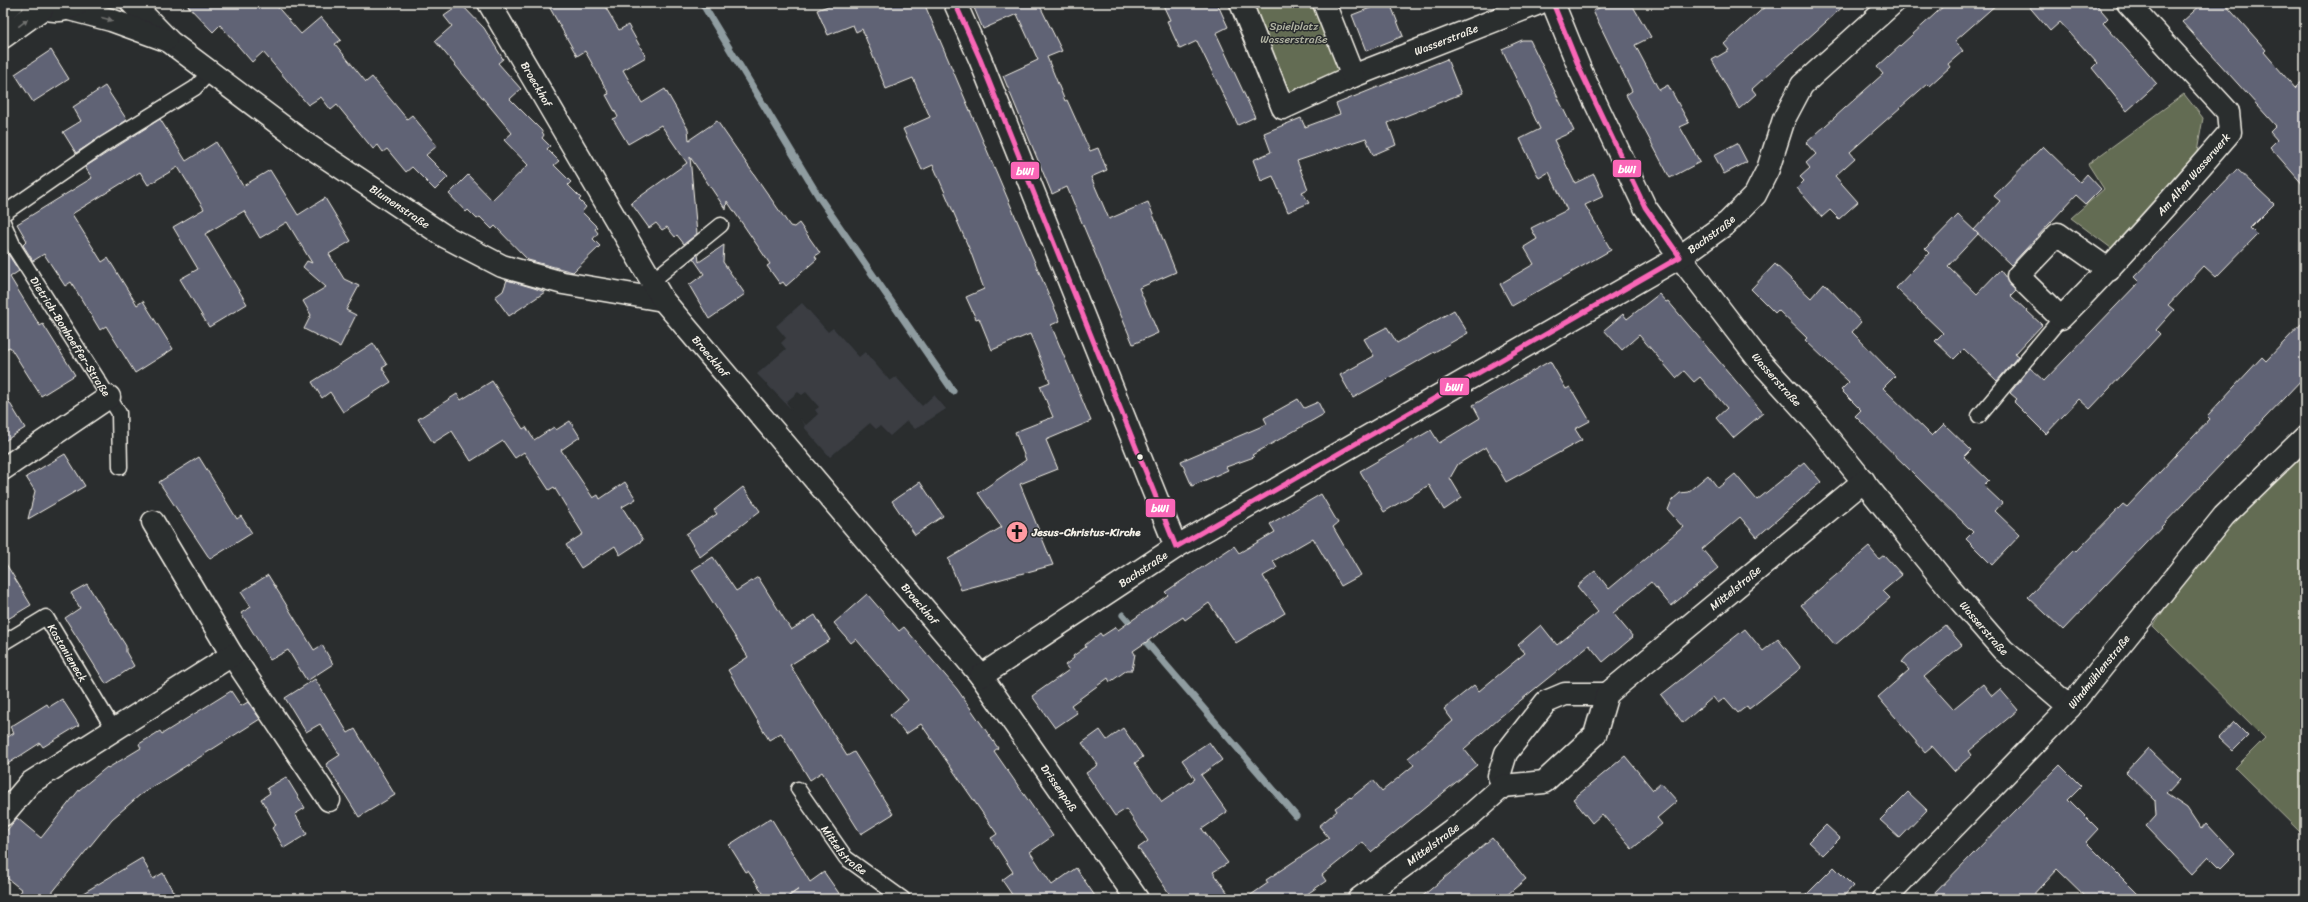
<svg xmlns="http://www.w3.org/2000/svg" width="2308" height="902" font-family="Sriracha,sans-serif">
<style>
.built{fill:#3a3d43}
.green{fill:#646c52;stroke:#acae9d}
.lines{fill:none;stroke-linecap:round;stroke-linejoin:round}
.stream{stroke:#8f9ca0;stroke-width:7}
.building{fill:#616375;stroke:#f4f1e8}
.service-casing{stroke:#f4f1e8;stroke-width:17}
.minor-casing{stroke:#f4f1e8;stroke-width:25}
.tertiary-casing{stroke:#f4f1e8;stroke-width:25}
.service{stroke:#2a2d2e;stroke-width:14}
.minor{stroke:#2a2d2e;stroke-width:22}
.tertiary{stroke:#2a2d2e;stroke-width:22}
.bus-1-casing{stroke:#2a2d2e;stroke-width:8}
.bus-1{stroke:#fa66b7;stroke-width:5}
.oneway{fill:#71726f}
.bus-dot{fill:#f4f1e8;stroke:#2a2d2e;stroke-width:1.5}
.labels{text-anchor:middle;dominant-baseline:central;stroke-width:3;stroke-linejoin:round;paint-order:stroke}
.park-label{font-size:11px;fill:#b3b5a4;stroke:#2a2d2e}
.street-label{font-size:11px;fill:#f4f1e8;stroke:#2a2d2e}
.poi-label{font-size:11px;font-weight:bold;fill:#f4f1e8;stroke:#2a2d2e;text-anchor:start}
.line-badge{stroke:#2a2d2e;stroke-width:1.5}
.badge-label{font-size:11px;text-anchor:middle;font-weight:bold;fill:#fff}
</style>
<rect width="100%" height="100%" fill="#2a2d2e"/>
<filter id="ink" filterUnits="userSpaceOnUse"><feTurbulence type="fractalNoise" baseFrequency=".025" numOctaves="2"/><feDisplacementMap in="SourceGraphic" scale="8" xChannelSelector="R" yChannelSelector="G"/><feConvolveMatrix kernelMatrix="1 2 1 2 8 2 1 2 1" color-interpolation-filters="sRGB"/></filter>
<g filter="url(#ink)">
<polygon class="built" points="802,303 828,332 833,328 859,357 865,352 890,381 896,377 922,406 934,395 946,409 915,429 907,421 890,436 880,426 876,429 870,423 830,457 804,427 805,425 800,419 806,425 818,414 815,410 819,407 806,392 802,395 798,392 786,402 791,409 757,374 786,349 781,343 786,338 776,326"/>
<g class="green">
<polygon points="1251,3 1313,3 1340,70 1289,93"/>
<polygon points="2184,94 2203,118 2197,152 2111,248 2071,218 2104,189 2088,164"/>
<polygon points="2305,437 2305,837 2235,768 2265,738 2153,627 2224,516"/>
</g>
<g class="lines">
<g class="stream">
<polyline points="702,3 819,197 953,391"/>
<polyline points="1123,615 1296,816"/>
</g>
</g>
<g class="building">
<polygon points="185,3 274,3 301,34 321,17 341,40 335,44 366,82 372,77 407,119 412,115 437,146 426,155 448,177 435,190 412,167 406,172 387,149 383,152 378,145 373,149 337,105 331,110 321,97 308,105 263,52 252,62 220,25 213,32"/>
<polygon points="547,3 603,3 619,30 628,25 646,57 623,70 642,103 665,89 688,129 689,140 717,121 790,226 794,227 799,223 820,253 815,256 817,259 786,286 783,282 780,284 767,266 770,264 727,201 726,210 690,157 697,234 684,244 677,235 675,237 667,227 662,230 656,223 649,228 631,203 687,163 661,125 628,144 613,119 618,117 606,95 609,94 585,51 577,56"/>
<polygon points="836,3 924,3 1060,321 1051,325 1091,421 1046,440 1058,469 1020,484 1053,565 961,590 948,559 1002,527 978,493 1026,460 1015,432 1053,417 1040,386 1050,382 1030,334 992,350 979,318 976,319 966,297 984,289 971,253 933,165 922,170 903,129 930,117 913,78 886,89 862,29 856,32 853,25 828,35 817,10"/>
<polygon points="972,3 1041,3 1039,4 1062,51 1047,57 1065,101 1067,100 1090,151 1098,148 1107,170 1091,177 1109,219 1148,202 1176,272 1139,288 1158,333 1133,344 1067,187 1052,194 1003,76 1038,60 1017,14 983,29"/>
<polygon points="1162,3 1217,3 1228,27 1216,33 1255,117 1238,125 1197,41 1180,49 1167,21 1170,20"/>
<polygon points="1383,3 1390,3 1403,36 1366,51 1352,15"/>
<polygon points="1609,3 1631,3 1651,37 1635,45 1659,90 1668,85 1689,123 1680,127 1700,162 1670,178 1626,95 1632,91 1593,11"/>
<polygon points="1769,3 1847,3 1752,89 1756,94 1739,109 1712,60 1729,50 1724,44"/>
<polygon points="1947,3 1998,3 1955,41 1963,51 1948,64 1950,67 1929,86 1927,84 1850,152 1855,158 1835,176 1858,202 1839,219 1830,210 1822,217 1797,188 1804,181 1800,177 1810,168 1806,163 1816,154 1806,143 1883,74 1877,67"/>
<polygon points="2026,3 2095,3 2108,18 2103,23 2157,84 2127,111 2092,68 2097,63 2060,22 2050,31"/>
<polygon points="2203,3 2224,3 2266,50 2264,52 2295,88 2305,79 2305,187 2270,147 2277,140 2270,132 2276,126 2182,22"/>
<polygon points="461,4 484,28 503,59 498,63 521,89 510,99 541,130 544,135 542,138 550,146 547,149 559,161 554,165 571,182 568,185 581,198 579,200 586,207 582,212 597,227 595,229 598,233 593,239 600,246 573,272 528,260 495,226 492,229 480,217 477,219 468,210 466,212 449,194 468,175 492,200 528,165 504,140 512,133 435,41 452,26 444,16"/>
<polygon points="1522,40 1530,40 1574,131 1554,140 1575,183 1594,174 1604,196 1585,205 1611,250 1512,306 1500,284 1534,264 1524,247 1537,239 1531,228 1567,210 1549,172 1539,178 1520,139 1540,129 1502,49"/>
<polygon points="51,50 69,79 33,102 15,74"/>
<polygon points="1447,59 1461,94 1388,123 1396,145 1373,155 1366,138 1297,161 1308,189 1302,192 1309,203 1288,212 1273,176 1261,181 1253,160 1271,152 1264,133 1301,118 1305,127 1340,114 1336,104"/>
<polygon points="105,86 127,120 76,153 63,132 81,121 73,107"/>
<polygon points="160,119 186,161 216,142 243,186 270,170 298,215 325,198 351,241 329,254 344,279 359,286 346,310 356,315 340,347 304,329 311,315 303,301 326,287 303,267 307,261 312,263 287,222 260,238 244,211 205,234 247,304 209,327 180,279 198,269 173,227 204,209 178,167 148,185 140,172 72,214 102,262 108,258 137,305 143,301 173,349 135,373 106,326 100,330 71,282 65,286 44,254 33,261 23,245 27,241 17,224 92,178 85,167"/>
<polygon points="1737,143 1747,162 1724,174 1714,155"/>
<polygon points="2043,146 2080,182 2087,174 2101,189 2086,204 2076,195 2011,265 1974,230 2000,201 1994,196"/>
<polygon points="2237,169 2274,204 2250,228 2257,235 2216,277 2204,266 2168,305 2174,310 2156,330 2160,334 2140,356 2090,409 2079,399 2046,434 2014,402 2017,399 2010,393 2030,368 2044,381 2139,282 2134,277"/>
<polygon points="1958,215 1978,234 1948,266 1977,294 2000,270 2016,291 2011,296 2042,325 2015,354 2018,356 1997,381 1964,349 1954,359 1935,341 1943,333 1896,288 1929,253 1925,249"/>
<polygon points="724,245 723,262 745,294 709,319 689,285 704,274 693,258 698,254 699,262"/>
<polygon points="8,254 19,271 10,277 40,326 43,324 75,375 41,396 10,347 3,350 3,257"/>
<polygon points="1775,264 1811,298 1824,283 1861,322 1852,332 1895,376 1883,388 1932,436 1944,424 1971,450 1964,457 1989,481 1984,486 2002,503 1995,511 2020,535 1992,565 1966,539 1973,532 1855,416 1861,410 1841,390 1849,382 1805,340 1807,338 1778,310 1775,313 1751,289"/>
<polygon points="507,280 534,288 545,292 509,316 495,297 503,291"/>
<polygon points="1659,294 1666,302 1668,301 1763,413 1733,438 1716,418 1727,408 1700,377 1694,382 1684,371 1676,378 1639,335 1622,350 1604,330 1623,314 1627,319"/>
<polygon points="1454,310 1468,333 1353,398 1340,375 1374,356 1364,339 1387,327 1397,343"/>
<polygon points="2305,320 2305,376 2063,630 2028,597 2074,550 2076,552 2123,504 2127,507 2210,419 2207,416 2262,357 2266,361"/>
<polygon points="373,343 387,365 382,368 391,382 343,412 330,392 322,398 312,382"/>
<polygon points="1550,361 1566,389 1570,387 1590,421 1575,429 1582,440 1506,482 1486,447 1458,464 1450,478 1462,498 1444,510 1429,485 1384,512 1360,471 1431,430 1439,443 1480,418 1473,405"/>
<polygon points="492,381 523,429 526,427 534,440 554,427 556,430 570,421 580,437 561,450 593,498 598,495 600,499 625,482 636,499 622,507 643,540 620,555 615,546 581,568 566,545 583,534 554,487 549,490 524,452 515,458 503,441 471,461 452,431 433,443 418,419 457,394 461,400"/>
<polygon points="3,392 25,428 3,442"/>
<polygon points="1298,399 1304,408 1318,402 1324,414 1252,455 1254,457 1226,467 1228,470 1192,486 1181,461 1267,424 1264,418"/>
<polygon points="65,454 85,486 28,519 35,491 26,477"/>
<polygon points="199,457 237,519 241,516 252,533 210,559 159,482"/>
<polygon points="1804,462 1821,482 1757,537 1740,517 1702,549 1718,568 1671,606 1651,582 1613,613 1633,637 1603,662 1589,645 1500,717 1464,749 1477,765 1371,852 1363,842 1322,875 1326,881 1300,899 1245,899 1268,883 1266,880 1329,838 1319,826 1337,811 1335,808 1350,797 1351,798 1373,780 1382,791 1414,765 1408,758 1453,721 1444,709 1474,685 1479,691 1525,653 1518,645 1541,625 1557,645 1598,612 1577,586 1595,571 1609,589 1683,527 1668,510 1672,500 1680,493 1688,492 1708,475 1718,488 1735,474 1757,500"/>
<polygon points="920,482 943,516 915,535 892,501"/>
<polygon points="743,487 760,511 700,557 686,534 717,514 714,510"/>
<polygon points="1321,494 1338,523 1333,527 1361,575 1341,586 1313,538 1273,561 1277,568 1263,576 1285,613 1236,643 1209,603 1185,620 1183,617 1133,651 1135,654 1132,670 1127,670 1110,682 1108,678 1071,705 1077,713 1055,728 1032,696 1069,670 1065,665 1074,658 1073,656 1086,647 1085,645 1100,633 1102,636 1116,627 1118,630 1168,595 1165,592 1234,546 1239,553 1275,532 1270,524"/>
<polygon points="1869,547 1879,559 1884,555 1902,575 1883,591 1890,598 1835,645 1801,605"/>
<polygon points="713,557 736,591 758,577 791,630 815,615 830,640 790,665 847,756 854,752 893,814 861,834 822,772 810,780 781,733 769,740 728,670 748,657 692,570"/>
<polygon points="3,559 31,605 3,622"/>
<polygon points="268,575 314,650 322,645 333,664 307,681 288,650 270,660 241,613 251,607 241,592"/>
<polygon points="87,584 126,646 126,652 134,666 106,684 65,618 80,608 71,593"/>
<polygon points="867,594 899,631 904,627 957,689 998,748 994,751 1053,836 1030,852 1052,885 1076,868 1097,899 1015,899 1002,880 1013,872 991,838 997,834 921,724 906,734 890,715 908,700 856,639 851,643 834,623"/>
<polygon points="1945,625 1962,645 1924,677 1953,709 1983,684 1992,696 2000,689 2018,710 1969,751 1972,755 1954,771 1932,746 1925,752 1878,697 1909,670 1902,662 1907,656"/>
<polygon points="1745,629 1763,651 1778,639 1801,668 1749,709 1747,706 1738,713 1725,698 1718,703 1713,697 1683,723 1661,695"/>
<polygon points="315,679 348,733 355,729 395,795 359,817 326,764 340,755 320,724 306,732 285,698"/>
<polygon points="231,691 241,706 248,702 260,719 140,795 112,819 47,899 15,899 22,890 3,875 3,835 17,818 41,838 79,790 107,767 108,768 141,748 139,744 160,731 162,734"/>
<polygon points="62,699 79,725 43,747 40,743 3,767 3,740 14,733 10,727 47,704 49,707"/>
<polygon points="2234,722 2248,736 2233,751 2219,738"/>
<polygon points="1123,728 1143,757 1135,763 1162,802 1195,779 1182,760 1209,742 1222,760 1201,775 1227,812 1202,829 1228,863 1213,872 1232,899 1173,899 1138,848 1148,841 1126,809 1115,816 1086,773 1098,765 1082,743 1100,730 1107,740"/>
<polygon points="2148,748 2180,779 2166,794 2187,808 2201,829 2206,823 2235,854 2221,868 2209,856 2192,874 2146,826 2156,815 2155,800 2126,772"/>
<polygon points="1625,756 1653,790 1661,783 1677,801 1657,818 1662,824 1632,849 1602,814 1592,823 1573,799"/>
<polygon points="2060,765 2081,786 2068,799 2098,829 2086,842 2143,899 2088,899 2057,869 2029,899 1929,899"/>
<polygon points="286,777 305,808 295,814 307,834 284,848 272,828 276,825 261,799 270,793 267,788"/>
<polygon points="1908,792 1927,810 1900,838 1880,820"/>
<polygon points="771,818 810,882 824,872 843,899 785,899 799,889 784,899 767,899 748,871 746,872 729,845"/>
<polygon points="1826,825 1840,838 1823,855 1809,842"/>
<polygon points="1492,838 1526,879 1502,899 1419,899"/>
<polygon points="142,858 153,879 163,873 177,899 73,899"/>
<polygon points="1834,867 1853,886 1841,899 1802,899"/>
</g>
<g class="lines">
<g class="service-casing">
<g id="service">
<polyline points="3,214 104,144 195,88 210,72"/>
<path id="s1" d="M3 222 15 249 119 413 120 467"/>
<polyline points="652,281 721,225"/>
<polyline points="1979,416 2061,318"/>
<path id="s2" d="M3 643 46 617 114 730"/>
<path id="s3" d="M798 789 846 858 903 899"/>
</g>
</g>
<g class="minor-casing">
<g id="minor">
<path id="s4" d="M132 3 170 42 306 144 446 237 502 266 563 283 663 300"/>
<path id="s5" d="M489 3 663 300 981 676 1137 899"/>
<polyline points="955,3 980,59 1176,547"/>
<path id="s6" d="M1241 3 1283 108 1353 76 1539 3"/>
<polyline points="1324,3 1353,76"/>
<path id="s7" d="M1553 3 1581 72 1645 207 1680 257 1758 359 1817 424 1951 590 2003 650 2070 707"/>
<polyline points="69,9 111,20 166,40"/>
<path id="s8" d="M2109 270 2058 234 2018 276 2061 318C2120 259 2175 196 2230 132L2228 112 2128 3"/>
<polyline points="3,469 109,397"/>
<polyline points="153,522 232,655 329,800"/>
<path id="s9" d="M981 676 1176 547 1680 257 1727 223 1755 195 1768 169 1784 119 1802 85 1893 3"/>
<polyline points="1503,786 1499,776 1506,753 1546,702 1565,694 1607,694"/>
<polyline points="3,815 30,783 232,655"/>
<path id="s10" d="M1359 899 1464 821 1503 786 1544 782 1595 735 1607 694 1864 481"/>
<path id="s11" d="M1884 899 2070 707 2224 516 2305 437"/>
</g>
</g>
<g class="tertiary-casing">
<g id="tertiary">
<path d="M33 3C49 13 63 13 80 3"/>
<polyline points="3,11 13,3"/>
<polyline points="3,37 42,9"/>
</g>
</g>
<use href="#service" class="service"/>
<use href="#minor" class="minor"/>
<use href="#tertiary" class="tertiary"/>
<g class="bus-1-casing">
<polyline id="bus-1" points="955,3 980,59 1176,547 1680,257 1645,207 1581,72 1553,3"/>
</g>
<use href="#bus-1" class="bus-1"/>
</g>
<defs><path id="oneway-solid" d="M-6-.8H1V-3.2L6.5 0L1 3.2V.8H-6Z"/></defs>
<g class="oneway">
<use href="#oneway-solid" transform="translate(107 19) rotate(15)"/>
<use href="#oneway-solid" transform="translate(23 23) rotate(-38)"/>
</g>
</g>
<defs>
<g id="church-disc" transform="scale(1.15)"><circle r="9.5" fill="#ff9aa2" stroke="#2a2d2e"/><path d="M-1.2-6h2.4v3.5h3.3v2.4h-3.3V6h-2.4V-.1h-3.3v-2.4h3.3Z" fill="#111"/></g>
</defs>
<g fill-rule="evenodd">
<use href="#church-disc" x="1017" y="532"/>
</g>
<circle class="bus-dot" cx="1140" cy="457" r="3.5"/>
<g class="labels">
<g class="park-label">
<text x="1294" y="26">Spielplatz<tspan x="1294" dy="13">Wasserstraße</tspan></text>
</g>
<g class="street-label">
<text stroke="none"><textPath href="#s6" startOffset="290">Wasserstraße</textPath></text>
<text stroke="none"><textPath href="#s5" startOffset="94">Broeckhof</textPath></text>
<text stroke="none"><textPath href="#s8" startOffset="376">Am Alten Wasserwerk</textPath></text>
<text stroke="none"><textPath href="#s4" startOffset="337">Blumenstraße</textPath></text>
<text stroke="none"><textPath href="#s9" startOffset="854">Bachstraße</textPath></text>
<text stroke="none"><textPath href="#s1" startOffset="133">Dietrich-Bonhoeffer-Straße</textPath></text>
<text stroke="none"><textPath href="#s5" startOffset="418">Broeckhof</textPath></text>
<text stroke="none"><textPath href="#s7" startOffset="441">Wasserstraße</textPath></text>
<text stroke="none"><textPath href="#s9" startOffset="194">Bachstraße</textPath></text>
<text stroke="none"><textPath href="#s10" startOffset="503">Mittelstraße</textPath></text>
<text stroke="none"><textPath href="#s5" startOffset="742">Broeckhof</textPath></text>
<text stroke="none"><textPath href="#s7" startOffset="765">Wasserstraße</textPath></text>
<text stroke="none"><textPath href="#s2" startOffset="92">Kastanieneck</textPath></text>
<text stroke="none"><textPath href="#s11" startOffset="313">Windmühlenstraße</textPath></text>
<text stroke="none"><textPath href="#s5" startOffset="973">Drissenpaß</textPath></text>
<text stroke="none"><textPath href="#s10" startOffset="92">Mittelstraße</textPath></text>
<text stroke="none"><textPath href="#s3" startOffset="77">Mittelstraße</textPath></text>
</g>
<g class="poi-label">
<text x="1032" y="532">Jesus-Christus-Kirche</text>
</g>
</g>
<g class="line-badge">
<rect x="1612" y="159" width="30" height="19" rx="4" fill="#fa66b7"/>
<rect x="1010" y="161" width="30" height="19" rx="4" fill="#fa66b7"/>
<rect x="1439" y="377" width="31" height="19" rx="4" fill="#fa66b7"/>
<rect x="1145" y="498" width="31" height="20" rx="4" fill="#fa66b7"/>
</g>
<g class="badge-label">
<text x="1627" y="173">bWi</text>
<text x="1025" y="175">bWi</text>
<text x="1454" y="391">bWi</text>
<text x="1160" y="512">bWi</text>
</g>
<rect width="2308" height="902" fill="none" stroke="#2a2d2e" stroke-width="16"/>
<rect x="8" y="8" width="2292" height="886" fill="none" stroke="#f4f1e8" stroke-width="1.5" filter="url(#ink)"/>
</svg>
